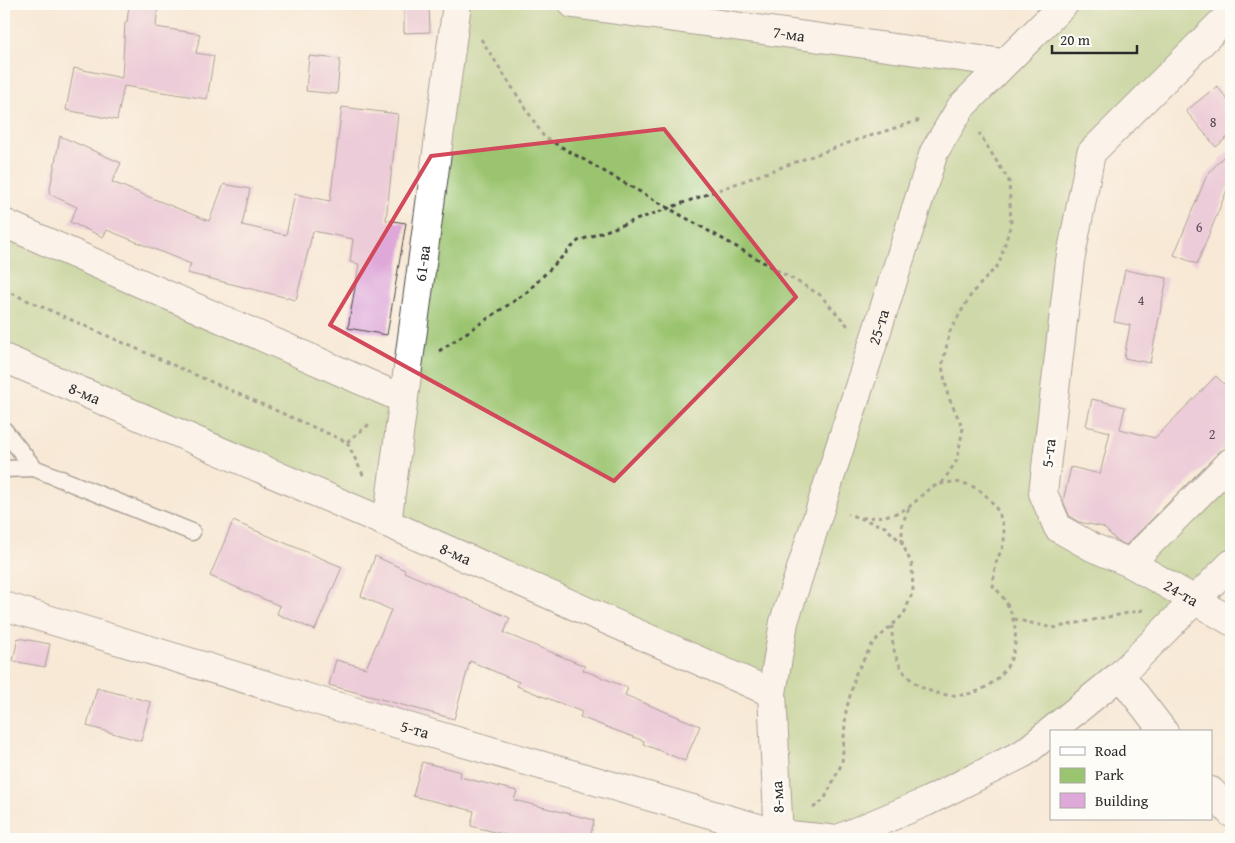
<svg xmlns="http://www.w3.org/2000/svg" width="1235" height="843" font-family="'Gentium Book Plus',serif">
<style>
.green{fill:#9bc470;stroke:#63784e}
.building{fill:#dea8d9}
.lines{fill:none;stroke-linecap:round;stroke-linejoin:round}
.lane-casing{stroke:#4a4845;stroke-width:19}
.street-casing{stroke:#4a4845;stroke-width:30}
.secondary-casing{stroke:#4a4845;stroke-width:30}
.path{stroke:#4a4845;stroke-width:3;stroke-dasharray:4 4;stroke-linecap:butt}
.lane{stroke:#fff;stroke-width:16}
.street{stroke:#fff;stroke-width:28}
.secondary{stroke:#fff;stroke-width:28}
.marked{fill:none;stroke:#d1495b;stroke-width:4;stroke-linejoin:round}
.labels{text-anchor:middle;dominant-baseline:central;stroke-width:5;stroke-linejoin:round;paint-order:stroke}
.number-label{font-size:14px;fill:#584a56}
.street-label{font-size:16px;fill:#2b2b2b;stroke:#fdfcf7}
</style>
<rect width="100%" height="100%" fill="#fdfcf7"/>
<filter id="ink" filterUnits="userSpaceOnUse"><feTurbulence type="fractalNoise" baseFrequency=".02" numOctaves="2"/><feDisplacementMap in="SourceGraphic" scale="10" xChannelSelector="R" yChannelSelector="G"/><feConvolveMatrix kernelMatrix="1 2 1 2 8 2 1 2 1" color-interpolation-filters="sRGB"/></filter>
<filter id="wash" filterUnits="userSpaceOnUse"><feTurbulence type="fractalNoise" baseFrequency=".0096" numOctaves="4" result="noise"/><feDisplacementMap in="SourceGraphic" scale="20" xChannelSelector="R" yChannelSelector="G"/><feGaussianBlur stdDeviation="1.12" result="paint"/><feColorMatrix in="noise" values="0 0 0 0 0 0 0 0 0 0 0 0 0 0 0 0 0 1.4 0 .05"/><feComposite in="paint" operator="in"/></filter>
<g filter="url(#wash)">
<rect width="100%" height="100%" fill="#f8e9d7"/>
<polygon class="green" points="457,4 573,4 1004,63 1064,4 1231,4 1091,154 1043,493 1058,528 1130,563 1231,462 1231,564 1024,753 838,839 779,834 772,693 4,358 4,223 403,398"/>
<g id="blocks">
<g class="building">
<polygon points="129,4 158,4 156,27 200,34 196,53 214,56 207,99 124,86 117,120 66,110 74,68 122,78 125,22 127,22"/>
<polygon points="404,4 429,4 430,32 404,33"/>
<polygon points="309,56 340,59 337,94 306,91"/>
<polygon points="1217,86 1231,104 1231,134 1216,147 1186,111"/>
<polygon points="342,107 398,114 386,220 406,223 387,335 348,328 359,264 350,262 353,239 313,231 296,300 187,273 191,264 107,230 103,237 70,222 77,207 49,194 60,136 121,163 112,182 209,221 224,184 250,189 242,225 286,235 295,194 330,201"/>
<polygon points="1231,148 1231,180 1197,264 1174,255 1207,175"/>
<polygon points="1125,270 1167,278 1150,363 1124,358 1130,325 1114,322"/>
<polygon points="1216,376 1231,391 1231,447 1220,451 1126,545 1117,541 1103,527 1079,522 1070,517 1063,501 1071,467 1100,474 1110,432 1086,426 1092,399 1125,407 1120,429 1155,438"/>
<polygon points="233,521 342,567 315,630 277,614 280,606 210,576"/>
<polygon points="375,556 405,570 404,572 510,618 504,633 585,666 583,670 628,688 625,695 700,726 685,761 643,744 644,741 580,717 582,712 517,686 519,682 470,661 454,719 329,685 336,660 366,668 391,610 361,596"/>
<polygon points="18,638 50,644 45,667 13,661"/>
<polygon points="97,688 151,702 141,741 87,726"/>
<polygon points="422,762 461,772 460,777 517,791 514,800 594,820 590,839 522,839 471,826 474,811 413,796"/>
</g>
</g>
</g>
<g filter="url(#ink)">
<use href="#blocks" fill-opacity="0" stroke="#4a4845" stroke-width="1"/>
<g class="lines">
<g class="lane-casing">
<g id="lane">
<polyline points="4,430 34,468 192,532"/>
<polyline points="4,469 34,468"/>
</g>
</g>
<g class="street-casing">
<g id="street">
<path id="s1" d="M573 4 1004 63"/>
<path id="s2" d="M1231 13 1091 153 1070 261 1043 493 1058 528 1092 547 1130 563 1231 621"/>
<polyline points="4,223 403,399"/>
<path id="s3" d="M4 358 387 523 772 693"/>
<path id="s4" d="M387 523 457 4"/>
<polyline points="1130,563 1231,462"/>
<path id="s5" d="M4 606 315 700 779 834 829 839"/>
<polyline points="1120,675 1164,732"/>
<polyline points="1211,791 1231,813"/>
<polyline points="838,839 926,802 1024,753 1120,675 1231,564"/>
</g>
</g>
<g class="secondary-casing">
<g id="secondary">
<path id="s6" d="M779 839 772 693 784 622 934 152 961 107 1064 4"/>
</g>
</g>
<g class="path">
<polyline points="481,39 544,137 819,294 848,326"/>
<polyline points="4,290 347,442 364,477"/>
<polyline points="439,351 526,293 578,241 851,142 920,120"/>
<polyline points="347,442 372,422"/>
<polyline points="942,483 957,460 963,428 948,396 942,366 950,331 972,293 999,264 1011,224 1009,181 979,133"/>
<path d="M862 518C879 517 896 516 910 506 922 497 925 488 941 484 976 474 1007 508 1004 541 1003 549 998 556 996 563 994 571 994 578 993 586 1022 613 1025 661 989 685 962 704 917 696 901 667 893 654 892 641 892 626"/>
<polyline points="902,543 902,524 910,506"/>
<polyline points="1014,619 1053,628 1143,610"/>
<polyline points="813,808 824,800 842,763 846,711 856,673 873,643 904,614 913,591 912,565 902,543 885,527 848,514"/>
</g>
<use href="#lane" class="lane"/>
<use href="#street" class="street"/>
<use href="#secondary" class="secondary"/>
</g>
</g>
<path d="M0 0H1235V843H0ZM664 129 796 297 614 481 330 325 431 156Z" fill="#f8e9d7" fill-opacity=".55" fill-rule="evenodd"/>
<path class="marked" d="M664 129 796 297 614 481 330 325 431 156Z"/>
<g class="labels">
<g class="number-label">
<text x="1213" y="122">8</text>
<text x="1199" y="227">6</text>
<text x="1141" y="300">4</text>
<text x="1212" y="434">2</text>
</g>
<g class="street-label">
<text stroke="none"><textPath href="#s1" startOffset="218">7-ма</textPath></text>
<text stroke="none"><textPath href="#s4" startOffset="262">61-ва</textPath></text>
<text stroke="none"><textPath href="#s6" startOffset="528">25-та</textPath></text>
<text stroke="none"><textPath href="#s3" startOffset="88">8-ма</textPath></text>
<text transform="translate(1048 453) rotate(-83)">5-та</text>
<text stroke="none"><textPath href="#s3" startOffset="492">8-ма</textPath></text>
<text stroke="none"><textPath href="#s2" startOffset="719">24-та</textPath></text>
<text stroke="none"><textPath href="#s5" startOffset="429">5-та</textPath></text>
<text transform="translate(777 797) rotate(-93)">8-ма</text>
</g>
</g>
<rect width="1235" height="843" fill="none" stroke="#fdfcf7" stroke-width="20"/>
<rect x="1050" y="730" width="162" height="90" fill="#fdfcf7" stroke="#a9a8a5"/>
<rect x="1060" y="747" width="25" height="8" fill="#ffffff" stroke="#a9a8a5"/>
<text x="1095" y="756" font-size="15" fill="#2b2b2b">Road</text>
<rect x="1060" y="768" width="25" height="15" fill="#9bc470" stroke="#a9a8a5"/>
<text x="1095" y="780" font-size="15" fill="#2b2b2b">Park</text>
<rect x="1060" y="793" width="25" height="15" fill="#dea8d9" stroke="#a9a8a5"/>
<text x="1095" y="806" font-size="15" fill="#2b2b2b">Building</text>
<path d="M1052 45v8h85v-8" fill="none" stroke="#2b2b2b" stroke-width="2.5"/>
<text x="1060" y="45" font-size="15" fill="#2b2b2b" stroke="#fdfcf7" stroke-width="4" paint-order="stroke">20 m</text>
</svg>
